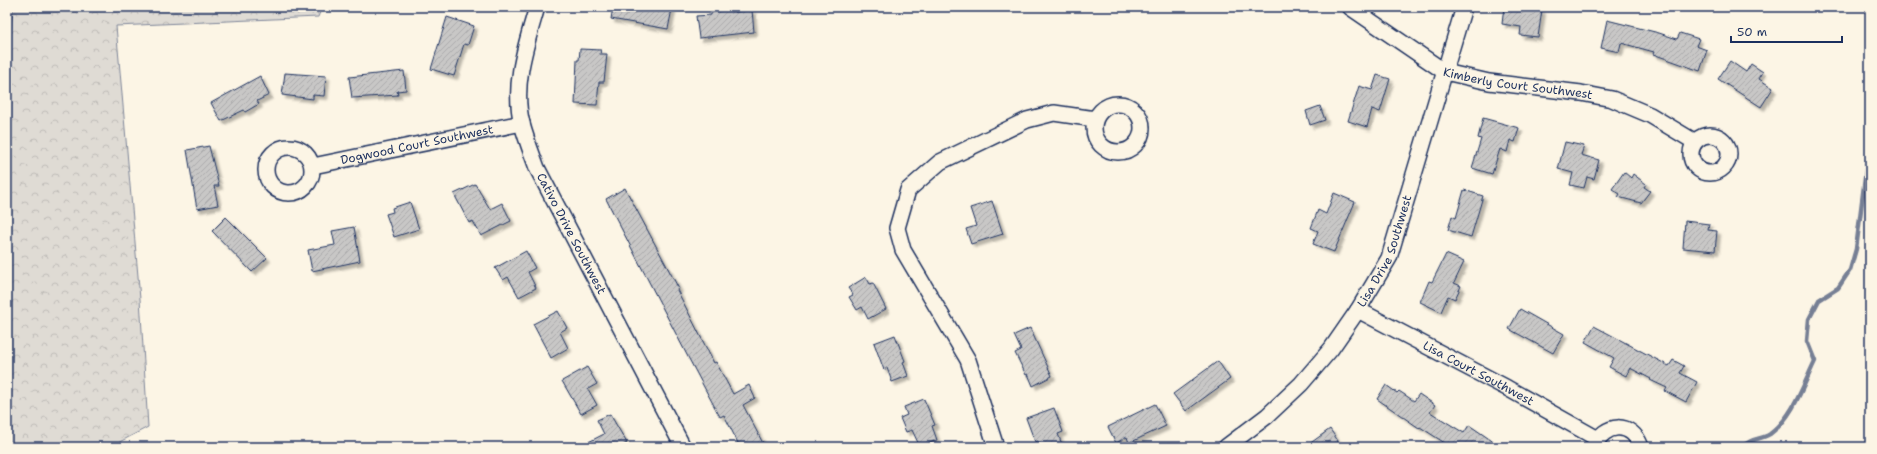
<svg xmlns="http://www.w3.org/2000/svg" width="1877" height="454" font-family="'Shantell Sans',sans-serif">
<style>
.forest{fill:url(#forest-crowns);stroke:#7d8599}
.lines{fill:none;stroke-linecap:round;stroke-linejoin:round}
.stream{stroke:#767f94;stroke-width:4.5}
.building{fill:url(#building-hatch);stroke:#1b2f5e;filter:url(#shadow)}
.street-casing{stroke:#1b2f5e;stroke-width:18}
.street{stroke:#fcf5e5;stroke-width:15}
.labels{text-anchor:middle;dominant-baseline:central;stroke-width:4;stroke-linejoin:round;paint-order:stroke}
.street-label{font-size:12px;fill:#1b2f5e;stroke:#fcf5e5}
</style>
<defs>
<pattern id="forest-crowns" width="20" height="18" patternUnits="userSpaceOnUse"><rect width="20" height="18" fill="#dfdbd4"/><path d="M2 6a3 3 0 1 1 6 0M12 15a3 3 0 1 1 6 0" fill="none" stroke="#bfbcb8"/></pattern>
<pattern id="building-hatch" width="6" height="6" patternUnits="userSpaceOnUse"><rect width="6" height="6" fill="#c8c7c6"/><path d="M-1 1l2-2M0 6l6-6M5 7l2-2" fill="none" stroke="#ababac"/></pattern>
<filter id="shadow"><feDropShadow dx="3.5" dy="3.5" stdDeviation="1" flood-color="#0004"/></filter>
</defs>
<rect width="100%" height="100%" fill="#fcf5e5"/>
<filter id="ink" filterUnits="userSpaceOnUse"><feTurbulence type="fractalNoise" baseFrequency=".025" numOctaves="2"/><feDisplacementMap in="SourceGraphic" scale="8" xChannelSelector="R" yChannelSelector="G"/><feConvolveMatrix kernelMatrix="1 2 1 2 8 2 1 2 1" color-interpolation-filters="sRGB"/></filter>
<g filter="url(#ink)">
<polygon class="forest" points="7,7 322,7 318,17 116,26 140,299 148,427 110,447 7,447"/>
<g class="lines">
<g class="stream">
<polyline points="7,54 11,7"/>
<path d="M1743 447C1750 438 1761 440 1770 434 1793 417 1803 386 1815 361L1807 341 1809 319 1819 300 1838 288 1850 270 1856 249 1867 162 1870 156"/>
</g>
</g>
<g class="building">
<polygon points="613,7 662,7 672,9 668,29 611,19"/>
<polygon points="1504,7 1542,10 1538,37 1520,35 1521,27 1502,24"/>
<polygon points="735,9 735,12 752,10 754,32 699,38 696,16 711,15 711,12"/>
<polygon points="447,17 474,26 468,45 464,44 454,76 431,69"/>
<polygon points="1607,20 1659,33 1677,39 1680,33 1699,39 1696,46 1707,50 1700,71 1653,54 1654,52 1621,43 1619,52 1601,48"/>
<polygon points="580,49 601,50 600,54 607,54 604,82 599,82 597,105 575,104 577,60 579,60"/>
<polygon points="1730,61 1746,72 1751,64 1763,72 1759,79 1773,88 1761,107 1718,79"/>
<polygon points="404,71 406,90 397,91 398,95 352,98 349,77"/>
<polygon points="285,73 326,76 324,96 313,95 313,99 282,95"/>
<polygon points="1377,75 1390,79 1380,112 1372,109 1367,127 1348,121 1359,86 1372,90"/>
<polygon points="260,76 269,95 257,101 259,104 245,112 244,110 221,121 211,103"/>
<polygon points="1320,106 1325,120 1310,125 1306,111"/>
<polygon points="1483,118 1519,128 1515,142 1510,140 1507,152 1500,149 1492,174 1472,168 1481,139 1478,138"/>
<polygon points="1565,142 1584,146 1581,155 1599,160 1594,179 1587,177 1584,188 1570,185 1573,173 1558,169"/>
<polygon points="209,146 219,186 214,186 218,205 197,209 187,150"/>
<polygon points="1624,172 1631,178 1633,174 1646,184 1644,187 1650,191 1641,203 1618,197 1620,194 1612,189"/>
<polygon points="475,184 490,209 502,203 511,221 481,236 473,221 469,223 454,194"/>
<polygon points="625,188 679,289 677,290 714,363 716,362 733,394 749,385 755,398 743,405 765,447 740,447 724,415 720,417 688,357 606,199"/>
<polygon points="1464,190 1483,196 1471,237 1448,230 1452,216 1456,218"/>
<polygon points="1334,193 1355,202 1334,252 1313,244 1318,231 1311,228 1318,210 1326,214"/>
<polygon points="992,201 1003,234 971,244 966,229 976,226 970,208"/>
<polygon points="410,202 419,229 394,237 386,214 393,212 392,208"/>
<polygon points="226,217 267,258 252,272 212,231"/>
<polygon points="1685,221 1709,224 1708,230 1717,231 1715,251 1683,248"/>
<polygon points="354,227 360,261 312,271 308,250 335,245 332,231"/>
<polygon points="526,251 535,268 528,272 536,288 519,297 508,277 503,280 495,268"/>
<polygon points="1446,254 1464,262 1454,283 1461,286 1455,299 1448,296 1441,312 1420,302 1429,281 1432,282"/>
<polygon points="866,277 870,284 873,283 886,309 868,319 862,307 857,310 849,297 853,295 848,288"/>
<polygon points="1520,309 1564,334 1553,353 1509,329"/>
<polygon points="558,311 567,328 560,332 568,348 551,358 533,324"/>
<polygon points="1594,326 1669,366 1673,360 1684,366 1680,373 1697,382 1686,402 1665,391 1667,388 1650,380 1651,379 1630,368 1626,376 1609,367 1614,358 1585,342"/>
<polygon points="1030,328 1052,376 1033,386 1028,374 1026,375 1015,353 1021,350 1014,335"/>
<polygon points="895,335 905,361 903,362 908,376 892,382 887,368 884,370 874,343"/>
<polygon points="1218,361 1230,379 1186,411 1173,394"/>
<polygon points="587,367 597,384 588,389 597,405 581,414 562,381"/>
<polygon points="1386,385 1397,393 1399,391 1414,401 1419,394 1435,405 1430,412 1464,433 1469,425 1501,447 1451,447 1420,427 1419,428 1377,399"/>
<polygon points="924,399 935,425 932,426 937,440 920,447 912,430 906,432 900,418 907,415 904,407"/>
<polygon points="1155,404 1166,426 1129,443 1127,437 1116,443 1108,427"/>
<polygon points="1054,408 1063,432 1058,434 1063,447 1040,447 1038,441 1035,442 1026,418"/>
<polygon points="610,414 627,443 620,447 579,447 604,434 597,420"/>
<polygon points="1330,429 1338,441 1329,447 1305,447"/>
</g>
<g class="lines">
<g class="street-casing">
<g id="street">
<path id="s1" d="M537 7C526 45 512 85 522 124 526 139 532 154 537 168L683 447"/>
<path id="s2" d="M1350 7 1445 72 1489 82 1581 93 1612 99 1650 115 1695 142"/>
<circle cx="1118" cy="128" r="24"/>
<circle cx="1710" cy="154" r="19"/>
<circle cx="289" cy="170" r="23"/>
<path id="s3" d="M313 166 522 123"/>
<path id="s4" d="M1358 310 1507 388 1598 439"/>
<polyline points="996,447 968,360 903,250 897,228 908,190 940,162 1027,120 1054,113 1095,119"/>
<path id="s5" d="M1226 447 1267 416 1301 384 1331 349 1358 310 1389 258 1464 7"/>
<path d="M1594 447C1604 422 1632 421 1641 447"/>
</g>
</g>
<use href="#street" class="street"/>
</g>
</g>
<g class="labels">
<g class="street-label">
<text stroke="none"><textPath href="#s2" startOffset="189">Kimberly Court Southwest</textPath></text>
<text stroke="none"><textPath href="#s3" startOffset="106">Dogwood Court Southwest</textPath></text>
<text stroke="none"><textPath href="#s1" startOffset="240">Cativo Drive Southwest</textPath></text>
<text stroke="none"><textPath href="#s5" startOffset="257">Lisa Drive Southwest</textPath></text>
<text stroke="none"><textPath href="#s4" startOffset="136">Lisa Court Southwest</textPath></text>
</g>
</g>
<rect width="1877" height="454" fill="none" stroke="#fcf5e5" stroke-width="24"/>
<rect x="12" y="12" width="1853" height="430" fill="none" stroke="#1b2f5e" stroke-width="1.5" filter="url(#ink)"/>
<path d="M1731 36v6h111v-6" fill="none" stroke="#1b2f5e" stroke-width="2"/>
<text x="1737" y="36" font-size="12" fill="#1b2f5e" stroke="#fcf5e5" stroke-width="3" paint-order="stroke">50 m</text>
</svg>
